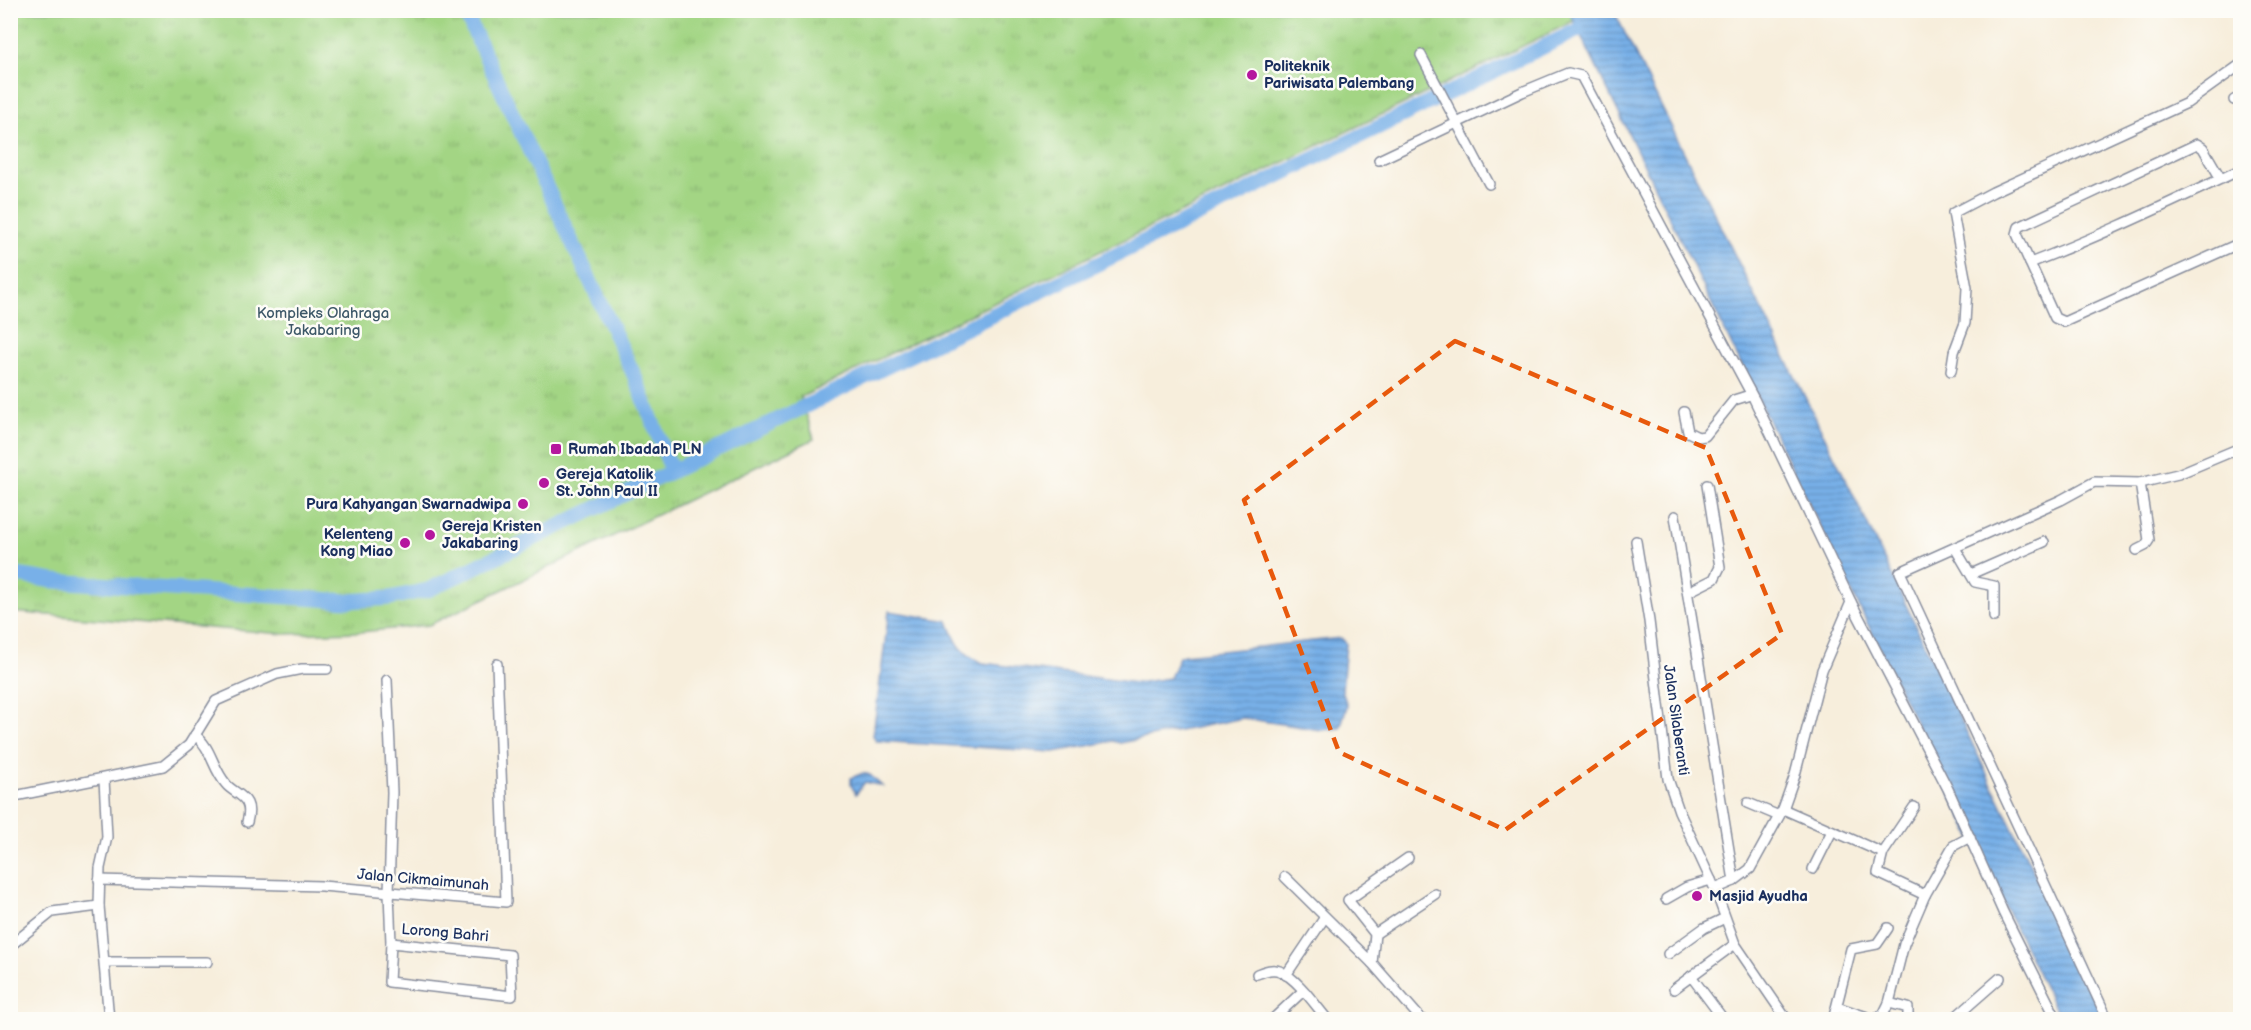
<svg xmlns="http://www.w3.org/2000/svg" width="2251" height="1030" font-family="'Balsamiq Sans',sans-serif">
<style>
.park{fill:url(#park-tufts);stroke:#5f8271;stroke-width:1.5}
.water{fill:url(#water-rules);stroke:#4a70a3;stroke-width:1.5}
.lines{fill:none;stroke-linecap:round;stroke-linejoin:round}
.river{stroke:#78b0e8;stroke-width:15}
.minor-casing{stroke:#898e9d;stroke-width:12}
.minor{stroke:#fff;stroke-width:9}
.marked{fill:none;stroke:#e8590c;stroke-width:4.5;stroke-dasharray:12 8;stroke-linejoin:round}
.poi-dot{fill:#b5179e;stroke:#fdfcf7;stroke-width:2}
.labels{text-anchor:middle;dominant-baseline:central;stroke-width:5;stroke-linejoin:round;paint-order:stroke}
.poi-label{font-size:15px;font-weight:bold;fill:#1b2f5e;stroke:#fdfcf7;text-anchor:start}
.park-label{font-size:15px;fill:#3d5868;stroke:#fdfcf7}
.street-label{font-size:15px;fill:#1b2f5e;stroke:#fdfcf7}
</style>
<defs>
<pattern id="park-tufts" width="24" height="20" patternUnits="userSpaceOnUse" patternTransform="scale(1.5)"><rect width="24" height="20" fill="#a3d584"/><path d="M3 7l-1-3M5 7V3M7 7l1-3M15 17l-1-3M17 17v-4M19 17l1-3" fill="none" stroke="#8cb774"/></pattern>
<pattern id="water-rules" width="6" height="5" patternUnits="userSpaceOnUse" patternTransform="scale(1.5)"><rect width="6" height="5" fill="#78b0e8"/><path d="M0 2.5h6" fill="none" stroke="#6290bf"/></pattern>
</defs>
<rect width="100%" height="100%" fill="#fdfcf7"/>
<filter id="ink" filterUnits="userSpaceOnUse"><feTurbulence type="fractalNoise" baseFrequency=".0167" numOctaves="2"/><feDisplacementMap in="SourceGraphic" scale="12" xChannelSelector="R" yChannelSelector="G"/><feConvolveMatrix kernelMatrix="1 2 1 2 8 2 1 2 1" color-interpolation-filters="sRGB"/></filter>
<filter id="wash" filterUnits="userSpaceOnUse"><feTurbulence type="fractalNoise" baseFrequency=".008" numOctaves="4" result="noise"/><feDisplacementMap in="SourceGraphic" scale="24" xChannelSelector="R" yChannelSelector="G"/><feGaussianBlur stdDeviation="1.35" result="paint"/><feColorMatrix in="noise" values="0 0 0 0 0 0 0 0 0 0 0 0 0 0 0 0 0 1.4 0 .05"/><feComposite in="paint" operator="in"/></filter>
<g filter="url(#wash)">
<rect width="100%" height="100%" fill="#f7eedc"/>
<polygon class="park" points="1569,10 1574,21 801,397 814,439 429,625 361,632 284,634 11,612 10,11"/>
<g class="water">
<polygon points="1569,11 1614,11 1850,488 2104,1019 2060,1019"/>
<path d="M889 611 948 621C955 641 961 655 983 663L1136 683 1170 678 1179 657 1184 655 1341 638 1346 643 1342 690 1347 706 1340 728 1321 730 1243 718 1120 743 1113 741 1054 752 876 741 873 735Z"/>
<polygon points="863,773 870,775 882,786 865,782 856,794 851,785 851,778"/>
</g>
<g class="lines">
<g class="river">
<polyline points="464,10 635,377 672,471"/>
<polyline points="10,574 54,581 348,601 390,598 428,590 1578,30"/>
</g>
</g>
</g>
<g filter="url(#ink)">
<g class="lines">
<g class="minor-casing">
<g id="minor">
<polyline points="1421,55 1489,184"/>
<polyline points="2234,100 2240,97"/>
<polyline points="1379,160 1522,92 1568,73 1581,76 1754,399 1851,602 1822,670 1795,775 1783,809 1750,869 1734,881 1715,889"/>
<path d="M2221 179 2203 148 2197 144 2019 227 2017 234 2030 263C2101 236 2171 202 2240 170"/>
<polyline points="2030,263 2055,318 2064,322 2240,243"/>
<polyline points="1951,371 1954,352 1965,323 1967,288 1953,213 1993,192 2187,103 2240,65"/>
<polyline points="1684,412 1688,432 1698,437 1705,436 1734,400 1750,395"/>
<polyline points="1675,516 1734,881"/>
<polyline points="1636,541 1649,621 1668,779 1679,811 1715,889 1735,944 1787,1020"/>
<polyline points="1955,548 1975,582 1994,586 1994,617"/>
<polyline points="2137,550 2145,546 2149,540 2140,483"/>
<polyline points="1971,574 2044,542"/>
<polyline points="1688,592 1714,579 1720,567 1707,485"/>
<polyline points="1851,602 1948,789 2003,912 2057,1020"/>
<polyline points="387,680 392,792 389,893 391,943"/>
<path d="M195 735C212 748 212 768 226 784 231 791 243 794 247 803 250 809 249 815 247 822"/>
<polyline points="104,779 107,837 100,868 99,906 109,1020"/>
<polyline points="10,797 163,766 189,745 216,701 277,674 302,669 327,669"/>
<polyline points="1748,803 1779,816"/>
<polyline points="1783,809 1883,853 1878,873 1925,895 1953,846 1970,837"/>
<polyline points="1883,853 1914,807"/>
<polyline points="1408,858 1348,900 1375,934 1372,963 1422,1020"/>
<polyline points="1813,869 1832,831"/>
<polyline points="1285,877 1372,963"/>
<polyline points="99,880 322,886 506,902 497,664"/>
<polyline points="1666,899 1687,887 1711,880"/>
<polyline points="1375,934 1435,894"/>
<polygon points="391,943 510,955 512,996 389,982"/>
<polyline points="10,946 52,912 99,906"/>
<polyline points="1668,954 1704,928 1725,918"/>
<polyline points="105,962 207,962"/>
<path d="M1257 974C1265 971 1272 968 1280 971 1299 980 1315 1005 1328 1020"/>
<polyline points="1286,975 1325,917"/>
<polyline points="1691,976 1724,1020"/>
<polyline points="1674,989 1735,944"/>
<polyline points="1889,1003 1908,1008 1908,1017 1914,1020"/>
<polyline points="1837,1007 1873,1019 1883,1015 1889,1003 1904,944 1925,895"/>
<polyline points="151,1020 185,1020"/>
<polyline points="1272,1020 1303,991"/>
<polyline points="1833,1020 1851,949 1877,944 1888,928"/>
<polyline points="1952,1020 2000,978"/>
<polyline points="2108,1020 1900,572 2061,500 2094,482 2140,483 2178,474 2240,448"/>
</g>
</g>
<use href="#minor" class="minor"/>
</g>
</g>
<path class="marked" d="M1455 341 1706 448 1782 634 1505 830 1339 752 1244 500Z"/>
<g class="poi-dot">
<circle cx="1252" cy="75" r="6"/>
<rect x="550" y="443" width="12" height="12" rx="3"/>
<circle cx="544" cy="483" r="6"/>
<circle cx="523" cy="504" r="6"/>
<circle cx="430" cy="535" r="6"/>
<circle cx="405" cy="543" r="6"/>
<circle cx="1697" cy="896" r="6"/>
</g>
<g class="labels">
<g class="poi-label">
<text x="1264" y="66">Politeknik<tspan x="1264" dy="17">Pariwisata Palembang</tspan></text>
<text x="568" y="449">Rumah Ibadah PLN</text>
<text x="556" y="474">Gereja Katolik<tspan x="556" dy="17">St. John Paul II</tspan></text>
<text x="511" y="504" text-anchor="end">Pura Kahyangan Swarnadwipa</text>
<text x="442" y="526">Gereja Kristen<tspan x="442" dy="17">Jakabaring</tspan></text>
<text x="393" y="534" text-anchor="end">Kelenteng<tspan x="393" dy="17">Kong Miao</tspan></text>
<text x="1709" y="896">Masjid Ayudha</text>
</g>
<g class="park-label">
<text x="323" y="313">Kompleks Olahraga<tspan x="323" dy="17">Jakabaring</tspan></text>
</g>
<g class="street-label">
<text transform="translate(1676 720) rotate(82)">Jalan Silaberanti</text>
<text transform="translate(423 880) rotate(5)">Jalan Cikmaimunah</text>
<text transform="translate(445 933) rotate(5)">Lorong Bahri</text>
</g>
</g>
<rect width="2251" height="1030" fill="none" stroke="#fdfcf7" stroke-width="36"/>
</svg>
